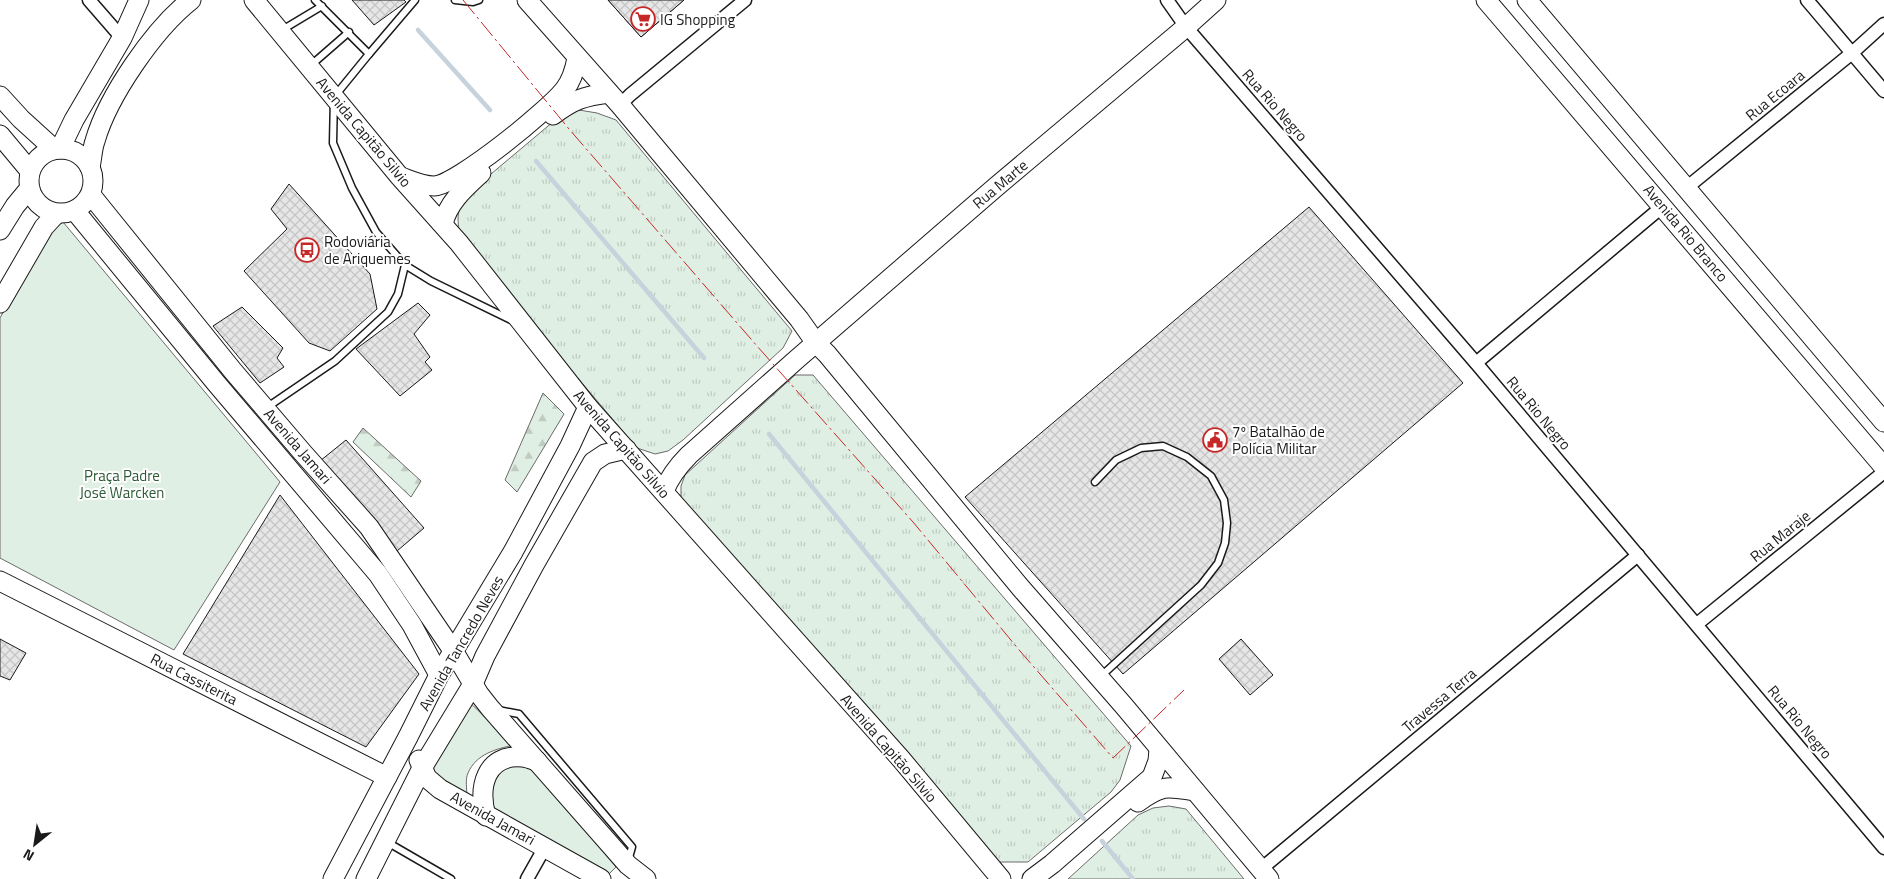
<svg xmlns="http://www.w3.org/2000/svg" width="1884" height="879" font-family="'Titillium Web',sans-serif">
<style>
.grass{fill:url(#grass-tufts);stroke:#6a6a6a}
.forest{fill:url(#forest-firs);stroke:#6a6a6a}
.park{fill:#e0efe3;stroke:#6a6a6a}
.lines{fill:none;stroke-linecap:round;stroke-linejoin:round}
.stream{stroke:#c6d2dc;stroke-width:4.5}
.building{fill:url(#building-cross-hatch);stroke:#1a1a1a}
.lane-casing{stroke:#1a1a1a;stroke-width:9}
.street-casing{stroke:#1a1a1a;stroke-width:15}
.secondary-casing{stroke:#1a1a1a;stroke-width:21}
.lane{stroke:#fff;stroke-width:6}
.street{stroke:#fff;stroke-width:12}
.secondary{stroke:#fff;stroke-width:19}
.power{stroke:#c62828;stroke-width:1;stroke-dasharray:18 4 2.5 4;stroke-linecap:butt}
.labels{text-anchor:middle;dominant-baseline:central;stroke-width:4;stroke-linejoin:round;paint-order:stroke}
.poi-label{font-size:15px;fill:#1a1a1a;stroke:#fff;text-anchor:start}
.street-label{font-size:15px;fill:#1a1a1a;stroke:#fff}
.park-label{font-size:15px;fill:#2b5a34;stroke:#fff}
</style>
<defs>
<pattern id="grass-tufts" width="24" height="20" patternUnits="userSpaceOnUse" patternTransform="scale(1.25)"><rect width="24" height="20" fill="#e0efe3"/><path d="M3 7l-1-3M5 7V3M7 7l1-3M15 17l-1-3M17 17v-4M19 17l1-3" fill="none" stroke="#c0ccc2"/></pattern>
<pattern id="forest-firs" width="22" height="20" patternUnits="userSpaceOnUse" patternTransform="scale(1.25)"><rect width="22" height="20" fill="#e0efe3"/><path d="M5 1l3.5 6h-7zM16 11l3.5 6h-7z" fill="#c0ccc2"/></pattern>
<pattern id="building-cross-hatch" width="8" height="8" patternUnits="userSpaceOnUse" patternTransform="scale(1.25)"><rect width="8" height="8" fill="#e6e6e6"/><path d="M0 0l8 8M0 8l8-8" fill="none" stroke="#c5c5c5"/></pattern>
</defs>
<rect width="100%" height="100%" fill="#fff"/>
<g class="grass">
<path d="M579 110 597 113 616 120 792 331 783 348 683 440 668 451 655 454 637 448 460 239C458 220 455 213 466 195L560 116Z"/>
<polygon points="795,375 813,375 1131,746 1120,780 1111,792 1028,862 997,862 681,499 681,486 685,475"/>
<polygon points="1169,806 1186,809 1244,879 1068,879 1138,815 1153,808"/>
</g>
<g class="forest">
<polygon points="543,393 564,414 517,492 505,480"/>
<polygon points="363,428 421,481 411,497 353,442"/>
</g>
<g class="park">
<polygon points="63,222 280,482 174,650 0,558 0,318 46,233"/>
<path d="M462 695 514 745C496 749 476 754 468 773 465 779 467 790 467 797L421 774Z"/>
<polygon points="507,763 531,766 616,867 607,876 488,805 493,771"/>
</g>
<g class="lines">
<g class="stream">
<polyline points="418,30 490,110"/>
<polyline points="536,161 704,358"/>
<polyline points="769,434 1084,819"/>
<polyline points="1102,841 1133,879"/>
</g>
</g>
<g class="building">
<polygon points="352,0 404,0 406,2 374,25"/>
<polygon points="608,0 684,0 641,37"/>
<polygon points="608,0 684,0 641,37"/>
<polygon points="289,184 370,274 377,309 330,351 309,343 244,271 287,229 271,209"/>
<polygon points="1309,207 1463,383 1123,674 965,497"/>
<polygon points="418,303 430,315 414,334 430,357 425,362 432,370 400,396 356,349"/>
<polygon points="242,307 283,348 277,358 284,367 260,383 213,326"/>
<polygon points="346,440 424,528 397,551 320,461"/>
<polygon points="280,495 419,674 366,747 183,654"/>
<polygon points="0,639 26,653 10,680 0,676"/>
<polygon points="1241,639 1273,675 1250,695 1219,659"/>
</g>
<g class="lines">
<g class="lane-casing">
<g id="lane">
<polyline points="315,0 369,54 415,0"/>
<polyline points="455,0 473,2 479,0"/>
<polyline points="282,30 322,6"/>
<polyline points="369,54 334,97 333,143 352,188 376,232 405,265 431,281 513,321"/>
<polyline points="310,66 349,32"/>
<polyline points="266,408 335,361 388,312 398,294 405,265"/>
<polyline points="1095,482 1116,460 1141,448 1163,446 1187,457 1211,476 1224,500 1227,523 1225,543 1218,563 1201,585 1100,677"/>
<polyline points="498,710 519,714 632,847 628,861"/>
<polyline points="387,842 451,879"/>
</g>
</g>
<g class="street-casing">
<g id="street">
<polyline points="89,0 122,38"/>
<polyline points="1167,0 1186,27 1476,363 1884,848"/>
<polyline points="1807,0 1884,91"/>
<polyline points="620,105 630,95 745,0"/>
<polyline points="1685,189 1852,53 1884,24"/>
<polyline points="1476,363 1663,206"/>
<polyline points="1697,624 1884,472"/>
<polyline points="1261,869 1638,555"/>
<polyline points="527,879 545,847"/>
</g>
</g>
<g class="secondary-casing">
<g id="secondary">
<polyline points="254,0 400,177 459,243 588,407 901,759 1001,879"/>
<polyline points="527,0 620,105 799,319 816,343 827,354 1020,587 1124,706 1269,879"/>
<polyline points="1486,0 1884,467"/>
<polyline points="1527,0 1884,422"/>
<polyline points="0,96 21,119 54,149"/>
<path d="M553 115C573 100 584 96 609 93"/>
<polyline points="0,135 30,171"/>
<circle cx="61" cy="181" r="32"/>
<polyline points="60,149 74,120 122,38 139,0"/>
<path d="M90 167C92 159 92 149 95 141 108 96 154 29 191 0"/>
<path d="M401 177C412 181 423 186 434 186 457 185 550 109 565 89 572 80 575 69 577 58"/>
<polyline points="91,195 233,371 303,453 369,527 454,652 479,694 490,708 628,865 646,879"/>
<polyline points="75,211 216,383 378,574 412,625 439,675"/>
<path d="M443 224C448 202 466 187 481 173"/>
<polyline points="0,230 15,206 29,189"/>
<polyline points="0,303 44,227 56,214"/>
<path d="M664 491C670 476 678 466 689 455L797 359 997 186 1186 27 1216 0"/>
<polyline points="0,581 387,777"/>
<polyline points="419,760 427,778 440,789 601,879"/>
<path d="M1138 802C1161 785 1166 786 1195 791"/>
<path d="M486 816C478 788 485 754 522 757 527 757 532 760 537 761"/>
<polyline points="333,879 408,737 439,675 513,552 570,446 588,407"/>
<polyline points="366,879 422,768 473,684 485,656 534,565 593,462 605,454 626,449"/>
<polyline points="1032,879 1052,864 1152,777 1158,761 1159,749"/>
</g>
</g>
<use href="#lane" class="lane"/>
<use href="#street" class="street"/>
<use href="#secondary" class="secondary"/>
<polyline class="power" points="463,0 569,129 757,346 913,522 1020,651 1113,758 1184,690"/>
</g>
<defs>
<g id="supermarket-ring" transform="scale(1.25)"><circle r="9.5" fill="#fff" stroke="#c62828" stroke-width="1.5"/><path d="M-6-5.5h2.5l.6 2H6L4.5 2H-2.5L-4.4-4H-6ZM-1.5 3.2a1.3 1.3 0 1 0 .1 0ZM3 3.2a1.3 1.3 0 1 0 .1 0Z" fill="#c62828"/></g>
<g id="bus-ring" transform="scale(1.25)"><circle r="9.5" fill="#fff" stroke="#c62828" stroke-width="1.5"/><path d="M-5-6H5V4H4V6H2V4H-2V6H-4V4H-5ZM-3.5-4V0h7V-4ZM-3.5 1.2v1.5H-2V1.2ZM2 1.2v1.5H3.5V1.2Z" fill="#c62828"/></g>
<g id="civic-ring" transform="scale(1.25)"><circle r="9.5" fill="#fff" stroke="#c62828" stroke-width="1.5"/><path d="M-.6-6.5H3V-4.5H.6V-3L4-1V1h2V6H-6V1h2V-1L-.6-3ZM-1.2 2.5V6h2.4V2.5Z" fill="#c62828"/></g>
</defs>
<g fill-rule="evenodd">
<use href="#supermarket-ring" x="643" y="19"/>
<use href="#bus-ring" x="307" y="250"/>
<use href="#civic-ring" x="1215" y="440"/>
</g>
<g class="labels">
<g class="poi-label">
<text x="660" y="19">IG Shopping</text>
<text x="324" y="241">Rodoviária<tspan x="324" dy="17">de Ariquemes</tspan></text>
<text x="1232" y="431">7º Batalhão de<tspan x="1232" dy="17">Polícia Militar</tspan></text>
</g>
<g class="street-label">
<text transform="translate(1775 95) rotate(-39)">Rua Ecoara</text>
<text transform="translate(1275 105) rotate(49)">Rua Rio Negro</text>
<text transform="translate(364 132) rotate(50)">Avenida Capitão Silvio</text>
<text transform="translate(1000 184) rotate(-40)">Rua Marte</text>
<text transform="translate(1686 233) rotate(50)">Avenida Rio Branco</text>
<text transform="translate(1539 413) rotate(50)">Rua Rio Negro</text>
<text transform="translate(622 444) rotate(49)">Avenida Capitão Silvio</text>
<text transform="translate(298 446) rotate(49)">Avenida Jamari</text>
<text transform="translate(1780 536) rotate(-39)">Rua Maraje</text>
<text transform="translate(461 643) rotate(-60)">Avenida Tancredo Neves</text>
<text transform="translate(194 679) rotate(27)">Rua Cassiterita</text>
<text transform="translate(1439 700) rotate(-40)">Travessa Terra</text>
<text transform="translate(1800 722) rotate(50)">Rua Rio Negro</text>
<text transform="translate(889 748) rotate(49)">Avenida Capitão Silvio</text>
<text transform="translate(493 818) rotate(29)">Avenida Jamari</text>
</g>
<g class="park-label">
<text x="122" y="475">Praça Padre<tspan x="122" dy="17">José Warcken</tspan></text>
</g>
</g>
<g transform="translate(35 844) rotate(210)" stroke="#ffffff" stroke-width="4" paint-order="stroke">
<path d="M0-4L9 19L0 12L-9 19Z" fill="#1a1a1a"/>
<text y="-8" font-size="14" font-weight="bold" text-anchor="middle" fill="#1a1a1a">N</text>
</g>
</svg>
